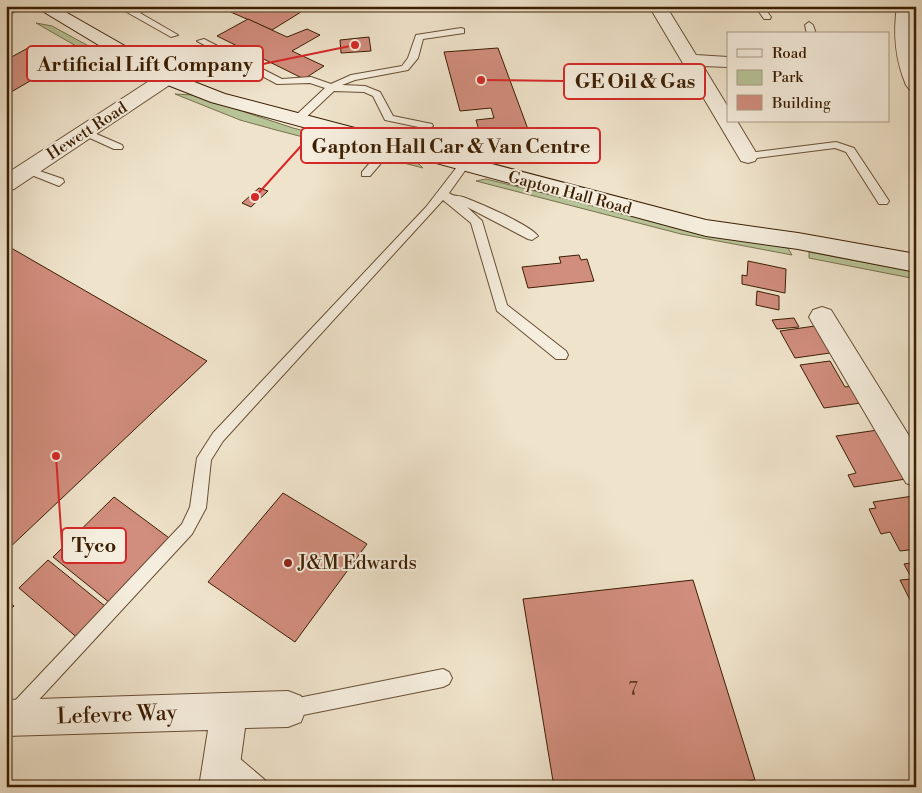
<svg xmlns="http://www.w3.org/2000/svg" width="922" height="793" font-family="'Libre Bodoni',serif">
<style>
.green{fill:#b7c498;stroke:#79714d}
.building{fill:#d18d7d;stroke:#3b1e02}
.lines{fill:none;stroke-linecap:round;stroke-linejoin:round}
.lane-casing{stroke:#684f34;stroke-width:2}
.street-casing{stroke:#684f34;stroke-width:2}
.secondary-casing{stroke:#3b1e02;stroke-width:2}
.lane{fill:#f5eddd;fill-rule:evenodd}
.street{fill:#f5eddd;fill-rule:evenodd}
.secondary{fill:#f5eddd;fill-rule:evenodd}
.poi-dot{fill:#8f2418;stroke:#f5eddd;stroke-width:2}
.labels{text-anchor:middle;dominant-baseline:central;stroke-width:4;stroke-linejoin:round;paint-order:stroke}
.far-street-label{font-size:16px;fill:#3b1e02;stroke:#f5eddd}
.poi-label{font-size:19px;fill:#3b1e02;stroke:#f5eddd;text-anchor:start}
.near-number-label{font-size:19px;fill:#603a21}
.near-street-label{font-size:22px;fill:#3b1e02;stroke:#f5eddd}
.leader{fill:none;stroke:#d62828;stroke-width:2}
.callout-dot{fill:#d62828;stroke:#f5eddd;stroke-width:2}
.callout{fill:#f5eddd;stroke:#d62828;stroke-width:2}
.callout-label{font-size:20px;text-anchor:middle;font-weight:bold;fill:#3b1e02}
</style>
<rect width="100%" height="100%" fill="#efe3cb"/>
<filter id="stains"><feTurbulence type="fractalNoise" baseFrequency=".004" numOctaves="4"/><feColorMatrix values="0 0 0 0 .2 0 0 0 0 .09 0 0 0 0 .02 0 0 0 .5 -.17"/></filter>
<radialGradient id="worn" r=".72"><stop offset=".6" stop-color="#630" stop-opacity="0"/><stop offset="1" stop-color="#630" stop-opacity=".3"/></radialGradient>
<g class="green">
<polygon points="36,23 52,26 127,67 131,71 132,78"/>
<polygon points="175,94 193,95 293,128 392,154 419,164 423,168 276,130 240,120"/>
<polygon points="486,179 673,225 788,248 792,255 681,234 476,181"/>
<polygon points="809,252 916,272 916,279 809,258"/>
</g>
<g class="building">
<polygon points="233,6 287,6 301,12 272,30 226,10"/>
<polygon points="248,19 287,37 307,29 320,35 292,51 324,66 304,79 217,36"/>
<polygon points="369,37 371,51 341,53 340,40"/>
<polygon points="28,48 61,63 6,95 6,60"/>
<polygon points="498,48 529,132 481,137 476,120 494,118 491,108 460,111 444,52"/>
<polygon points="259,188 268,191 251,207 242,203"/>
<polygon points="6,245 207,361 6,551"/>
<polygon points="579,255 581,260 587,259 594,281 528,288 522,267 561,263 559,257"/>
<polygon points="748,261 786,269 785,293 742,284 742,275 747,276"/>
<polygon points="757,291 779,296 779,310 756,305"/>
<polygon points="794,318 799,327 777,329 772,320"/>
<polygon points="815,326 830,353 795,358 780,331"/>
<polygon points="830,361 845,387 851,386 861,403 824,408 800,365"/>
<polygon points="878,430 906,479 854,487 848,475 856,473 836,436"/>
<polygon points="283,493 367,544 295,642 208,582"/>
<polygon points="913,496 916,501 916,549 900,551 890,532 881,534 869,509 876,508 873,502"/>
<polygon points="114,497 180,546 120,611 53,557"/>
<polygon points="48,560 116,615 87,646 19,588"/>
<polygon points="916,562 916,599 910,600 900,580 912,579 904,564"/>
<polygon points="693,580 755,780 704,787 554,787 523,599"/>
<polygon points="6,599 14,606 6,614"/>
</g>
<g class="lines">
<g class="lane-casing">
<g id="lane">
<polygon points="14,6 25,6 6,16 6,10"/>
<polygon points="116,6 127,6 133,10 141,6 152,6 140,13 178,35 171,37"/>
<polygon points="181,6 193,6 194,8 190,11"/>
<polygon points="755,6 763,6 771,17 770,19 764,19"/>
<polygon points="809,22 813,25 816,34 807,34 805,25"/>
<polygon points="461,28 464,29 464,33 423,39 418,58 408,70 355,80 342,85 365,86 380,92 393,116 432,124 433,126 428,129 385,120 373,96 364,92 334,91 301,122 293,122 293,118 325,88 310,83 277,84 197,41 204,39 282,79 311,77 331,84 351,75 402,66 408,58 416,35"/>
<polygon points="85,129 122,145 123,147 122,149 114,149 81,134 80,132"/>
<polygon points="391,142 395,143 395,147 370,176 362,176 362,172 387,143"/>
<polygon points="836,142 854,148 889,201 887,204 879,204 846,152 835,148 748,159 743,156 748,153"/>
<path d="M464 162 469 165 449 193C454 197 457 195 463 197 479 203 529 224 538 236L532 240 528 239 467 207 482 221 507 305 566 351 568 355 566 359H556L497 311 471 223 443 200 223 441 211 460 206 508 192 534 22 718 16 721 10 718 7 712 10 706 182 524 190 507 197 458 213 433 426 207 460 163Z"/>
<polygon points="28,167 63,179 64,182 59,186 24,172 23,170"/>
<polygon points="443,669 449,672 452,678 449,684 443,687 288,718 282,715 279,709 282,703 288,700"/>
<polygon points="225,750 232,752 265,780 267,787 243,787 218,766 216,759 218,752"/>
</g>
</g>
<g class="street-casing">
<g id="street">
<polygon points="649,6 666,6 696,55 728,57 728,67 703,66 728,107 728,121 737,121 758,156 755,161 748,163 741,161"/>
<path d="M897 6H914C911 35 916 62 916 91L909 89 906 85C895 59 893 34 897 6Z"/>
<polygon points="167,72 174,74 176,78 174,82 14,189 6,191 6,174 160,74"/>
<polygon points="822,307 831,310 916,447 916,487 906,483 809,317 813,310"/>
<polygon points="288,691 301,696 306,709 301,722 288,727 245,728 237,787 199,787 208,730 6,736 6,700"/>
</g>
</g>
<g class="secondary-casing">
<polygon id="secondary" points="34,6 55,6 174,74 225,94 706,220 798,233 916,254 916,272 798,249 706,236 211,102 160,82"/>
</g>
<use href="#lane" class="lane"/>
<use href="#street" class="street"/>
<use href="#secondary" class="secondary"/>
</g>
<circle class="poi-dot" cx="288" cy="563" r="5"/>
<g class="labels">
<g class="far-street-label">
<text transform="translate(87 131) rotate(-33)">Hewett Road</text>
<text transform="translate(570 193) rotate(15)">Gapton Hall Road</text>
</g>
<g class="poi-label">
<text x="298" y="563">J&amp;M Edwards</text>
</g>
<g class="near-number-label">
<text x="633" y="689">7</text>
</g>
<g class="near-street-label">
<text transform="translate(117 715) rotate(-2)">Lefevre Way</text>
</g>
</g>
<path class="leader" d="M355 45L263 64M481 80L564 81M255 197L301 146M56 456L62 545"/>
<g class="callout-dot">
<circle cx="355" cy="45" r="5"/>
<circle cx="481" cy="80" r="5"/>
<circle cx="255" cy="197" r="5"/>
<circle cx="56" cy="456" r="5"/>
</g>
<g class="callout">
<rect x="27" y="46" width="236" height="35" rx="5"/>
<rect x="564" y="64" width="141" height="35" rx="5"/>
<rect x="301" y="128" width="299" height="35" rx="5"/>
<rect x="62" y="528" width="64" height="35" rx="5"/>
</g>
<g class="callout-label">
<text x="145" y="71">Artificial Lift Company</text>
<text x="635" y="88">GE Oil &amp; Gas</text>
<text x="451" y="153">Gapton Hall Car &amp; Van Centre</text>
<text x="94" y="552">Tyco</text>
</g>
<rect width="922" height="793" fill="none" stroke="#efe3cb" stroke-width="25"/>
<rect x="8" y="8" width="907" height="778" fill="none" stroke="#3b1e02" stroke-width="2.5"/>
<rect x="12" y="12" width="897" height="768" fill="none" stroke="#3b1e02"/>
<rect x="727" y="32" width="162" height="90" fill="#f5eddd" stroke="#ab9a85"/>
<rect x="737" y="49" width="25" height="8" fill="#f5eddd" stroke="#ab9a85"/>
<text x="772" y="58" font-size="15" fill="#3b1e02">Road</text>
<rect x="737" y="70" width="25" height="15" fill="#b7c498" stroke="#ab9a85"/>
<text x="772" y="82" font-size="15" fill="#3b1e02">Park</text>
<rect x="737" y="95" width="25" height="15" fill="#d18d7d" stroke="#ab9a85"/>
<text x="772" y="108" font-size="15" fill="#3b1e02">Building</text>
<rect width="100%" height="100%" filter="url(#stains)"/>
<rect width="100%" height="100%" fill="url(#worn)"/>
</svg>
